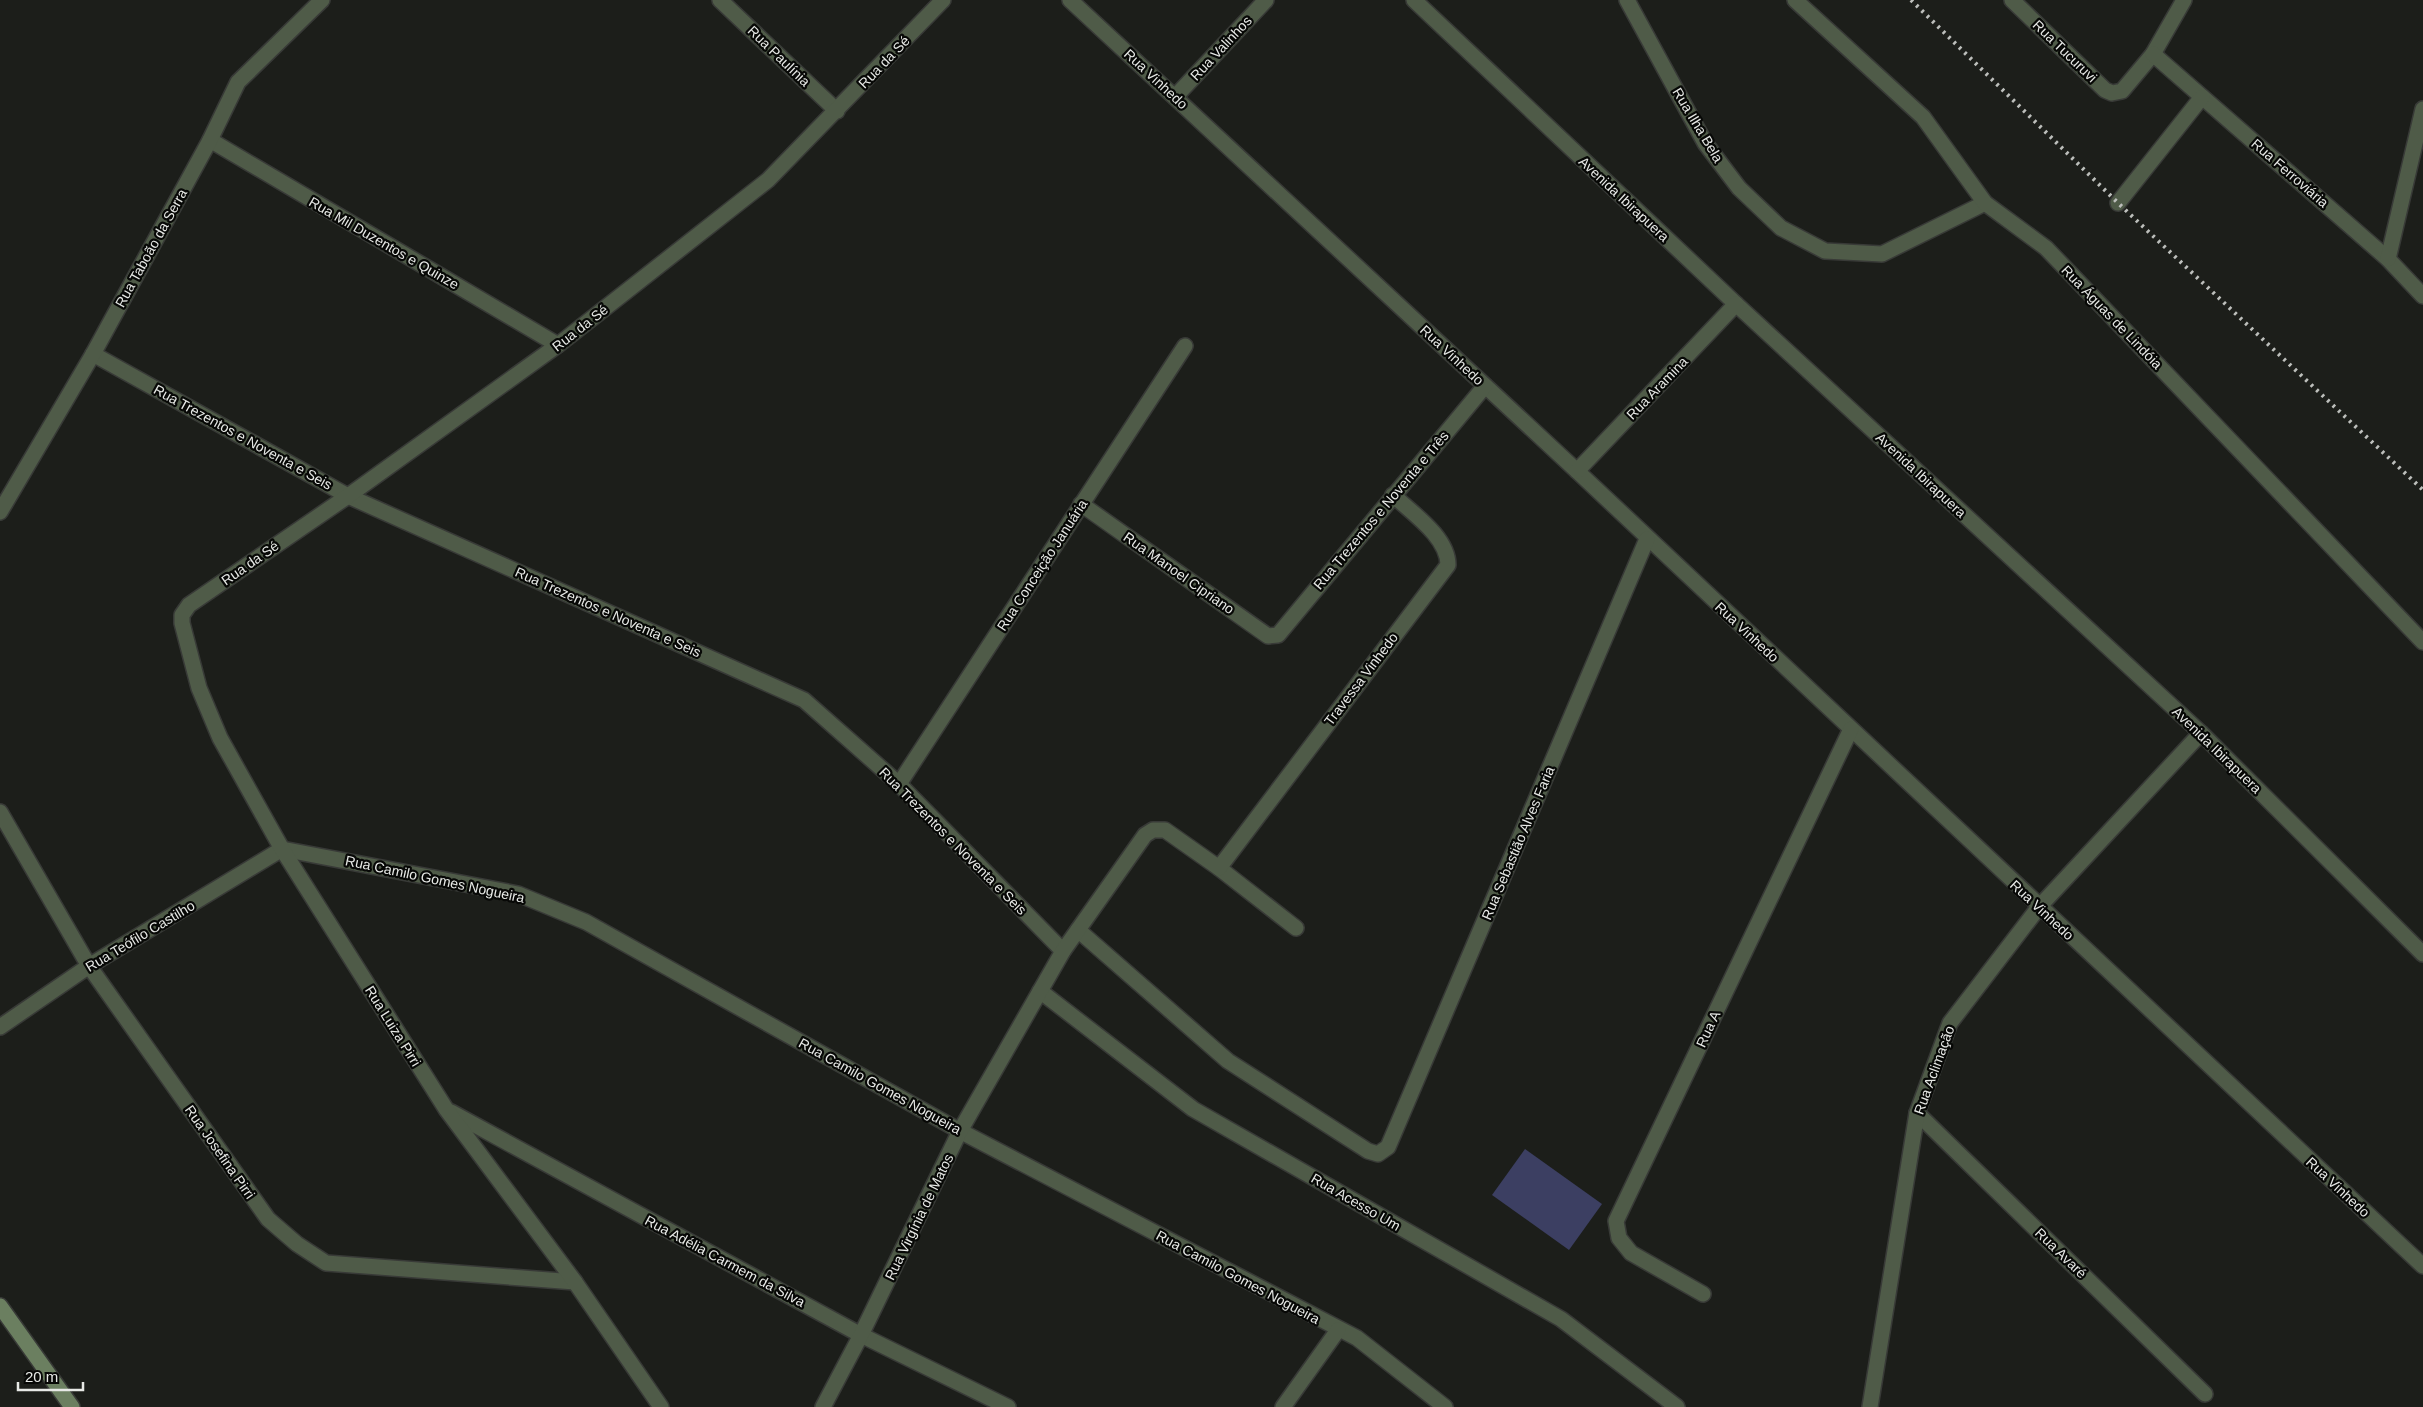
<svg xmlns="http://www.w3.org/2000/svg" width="2423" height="1407" font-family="Helvetica,sans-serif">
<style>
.pitch{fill:#3c3f62}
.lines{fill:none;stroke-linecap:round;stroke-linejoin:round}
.street-casing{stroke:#383a37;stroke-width:18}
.secondary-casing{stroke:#383a37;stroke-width:18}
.street{stroke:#4f5b48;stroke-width:15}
.secondary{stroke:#6b7f60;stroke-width:15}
.rail{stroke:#bdbfbc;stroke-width:4;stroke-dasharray:2.5 5;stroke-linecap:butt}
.labels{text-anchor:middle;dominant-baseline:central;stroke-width:4.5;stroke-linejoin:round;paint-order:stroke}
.street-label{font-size:14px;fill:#e7e9e6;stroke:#070806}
</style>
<rect width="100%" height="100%" fill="#1c1e1a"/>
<polygon class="pitch" points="1525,1149 1602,1204 1569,1250 1492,1195"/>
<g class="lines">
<g class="street-casing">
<g id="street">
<polyline points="720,0 837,111"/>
<polyline points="1070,0 1577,471 2423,1266"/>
<polyline points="1414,0 1736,304 2201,733 2423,954"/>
<polyline points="1627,0 1705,143 1739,188 1781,228 1825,251 1882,254 1985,203"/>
<polyline points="1795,0 1923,117 1985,203 2046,248 2423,642"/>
<polyline points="2012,0 2105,90 2112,93 2122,91 2153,54 2184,0"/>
<polyline points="2153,54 2388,259 2423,296"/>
<polyline points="1175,97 1266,0"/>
<polyline points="210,140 558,345"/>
<polyline points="2118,203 2202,97"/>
<polyline points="2388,259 2423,109"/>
<polyline points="93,354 348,496 804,700 899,784 1063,951"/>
<polyline points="1577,471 1736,304"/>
<polyline points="1081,504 1268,636 1278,635 1485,386"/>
<polyline points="0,512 93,354 210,140 238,82 322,0"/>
<polyline points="899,784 1185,346"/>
<polyline points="0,812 89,966 268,1219 297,1244 326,1263 575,1282"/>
<polyline points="1219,868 1296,928"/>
<polyline points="1078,930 1228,1061 1368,1151 1378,1154 1388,1147 1647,539"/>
<polyline points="1040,991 1193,1109 1561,1319 1677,1407"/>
<polyline points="0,1027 89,966 282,849 518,894 586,922 960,1131 1357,1338 1445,1407"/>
<polyline points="451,1112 861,1335 1008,1407"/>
<polyline points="1917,1113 2205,1394"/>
<polyline points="1703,1294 1631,1253 1619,1238 1616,1221 1851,729"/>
<polyline points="661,1407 575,1282 446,1109 282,849 220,738 199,688 182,623 182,615 189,605 348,496 558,345 768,180 943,0"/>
<path d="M823 1407 861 1335 960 1131 1063 951 1145 835 1153 830H1165L1219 868 1448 565C1448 537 1412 513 1393 495"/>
<polyline points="1283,1407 1338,1330"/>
<polyline points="1870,1407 1917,1113 1950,1023 2039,907 2201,733"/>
</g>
</g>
<g class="secondary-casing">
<polyline id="secondary" points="0,1306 72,1407"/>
</g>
<use href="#street" class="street"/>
<use href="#secondary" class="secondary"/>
<polyline class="rail" points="1911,0 2118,203 2423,490"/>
</g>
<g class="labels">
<g class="street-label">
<text transform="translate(1221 48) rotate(-47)">Rua Valinhos</text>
<text transform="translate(2065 51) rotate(44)">Rua Tucuruvi</text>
<text transform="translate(779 56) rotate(44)">Rua Paulínia</text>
<text transform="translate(884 62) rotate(-46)">Rua da Sé</text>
<text transform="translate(1156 79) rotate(43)">Rua Vinhedo</text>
<text transform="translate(1698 125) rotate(59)">Rua Ilha Bela</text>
<text transform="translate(2290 173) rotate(41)">Rua Ferroviária</text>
<text transform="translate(1624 199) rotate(43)">Avenida Ibirapuera</text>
<text transform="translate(384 243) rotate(30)">Rua Mil Duzentos e Quinze</text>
<text transform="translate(151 248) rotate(-61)">Rua Taboão da Serra</text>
<text transform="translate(2112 317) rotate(46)">Rua Águas de Lindóia</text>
<text transform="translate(580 328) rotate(-38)">Rua da Sé</text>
<text transform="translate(1452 355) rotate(43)">Rua Vinhedo</text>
<text transform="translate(1657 388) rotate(-46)">Rua Aramina</text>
<text transform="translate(243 437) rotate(29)">Rua Trezentos e Noventa e Seis</text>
<text transform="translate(1921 475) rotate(43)">Avenida Ibirapuera</text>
<text transform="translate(1381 510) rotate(-50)">Rua Trezentos e Noventa e Três</text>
<text transform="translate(250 563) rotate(-35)">Rua da Sé</text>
<text transform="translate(1042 565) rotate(-57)">Rua Conceição Januária</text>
<text transform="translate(1179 573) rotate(35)">Rua Manoel Cipriano</text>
<text transform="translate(608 612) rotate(24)">Rua Trezentos e Noventa e Seis</text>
<text transform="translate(1747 632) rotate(43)">Rua Vinhedo</text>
<text transform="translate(1361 679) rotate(-53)">Travessa Vinhedo</text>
<text transform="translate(2217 750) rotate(44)">Avenida Ibirapuera</text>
<text transform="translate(953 841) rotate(45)">Rua Trezentos e Noventa e Seis</text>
<text transform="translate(1518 843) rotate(-67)">Rua Sebastião Alves Faria</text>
<text transform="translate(435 879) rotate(12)">Rua Camilo Gomes Nogueira</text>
<text transform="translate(2042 910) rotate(43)">Rua Vinhedo</text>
<text transform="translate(140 936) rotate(-31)">Rua Teófilo Castilho</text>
<text transform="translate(393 1026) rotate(58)">Rua Luiza Pirri</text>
<text transform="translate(1708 1029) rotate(-65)">Rua A</text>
<text transform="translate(1934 1070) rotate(-70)">Rua Aclimação</text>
<text transform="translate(880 1086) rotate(29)">Rua Camilo Gomes Nogueira</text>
<text transform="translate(220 1152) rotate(55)">Rua Josefina Pirri</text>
<text transform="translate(2338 1187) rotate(43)">Rua Vinhedo</text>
<text transform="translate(1356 1202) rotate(30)">Rua Acesso Um</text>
<text transform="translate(919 1217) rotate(-64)">Rua Virgínia de Matos</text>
<text transform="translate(2061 1253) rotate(44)">Rua Avaré</text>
<text transform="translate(725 1261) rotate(28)">Rua Adélia Carmem da Silva</text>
<text transform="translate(1238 1277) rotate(28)">Rua Camilo Gomes Nogueira</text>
</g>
</g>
<path d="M18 1382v8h65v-8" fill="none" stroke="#e7e9e6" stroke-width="2.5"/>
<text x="25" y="1382" font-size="15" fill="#e7e9e6" stroke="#070806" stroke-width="4" paint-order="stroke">20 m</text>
</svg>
